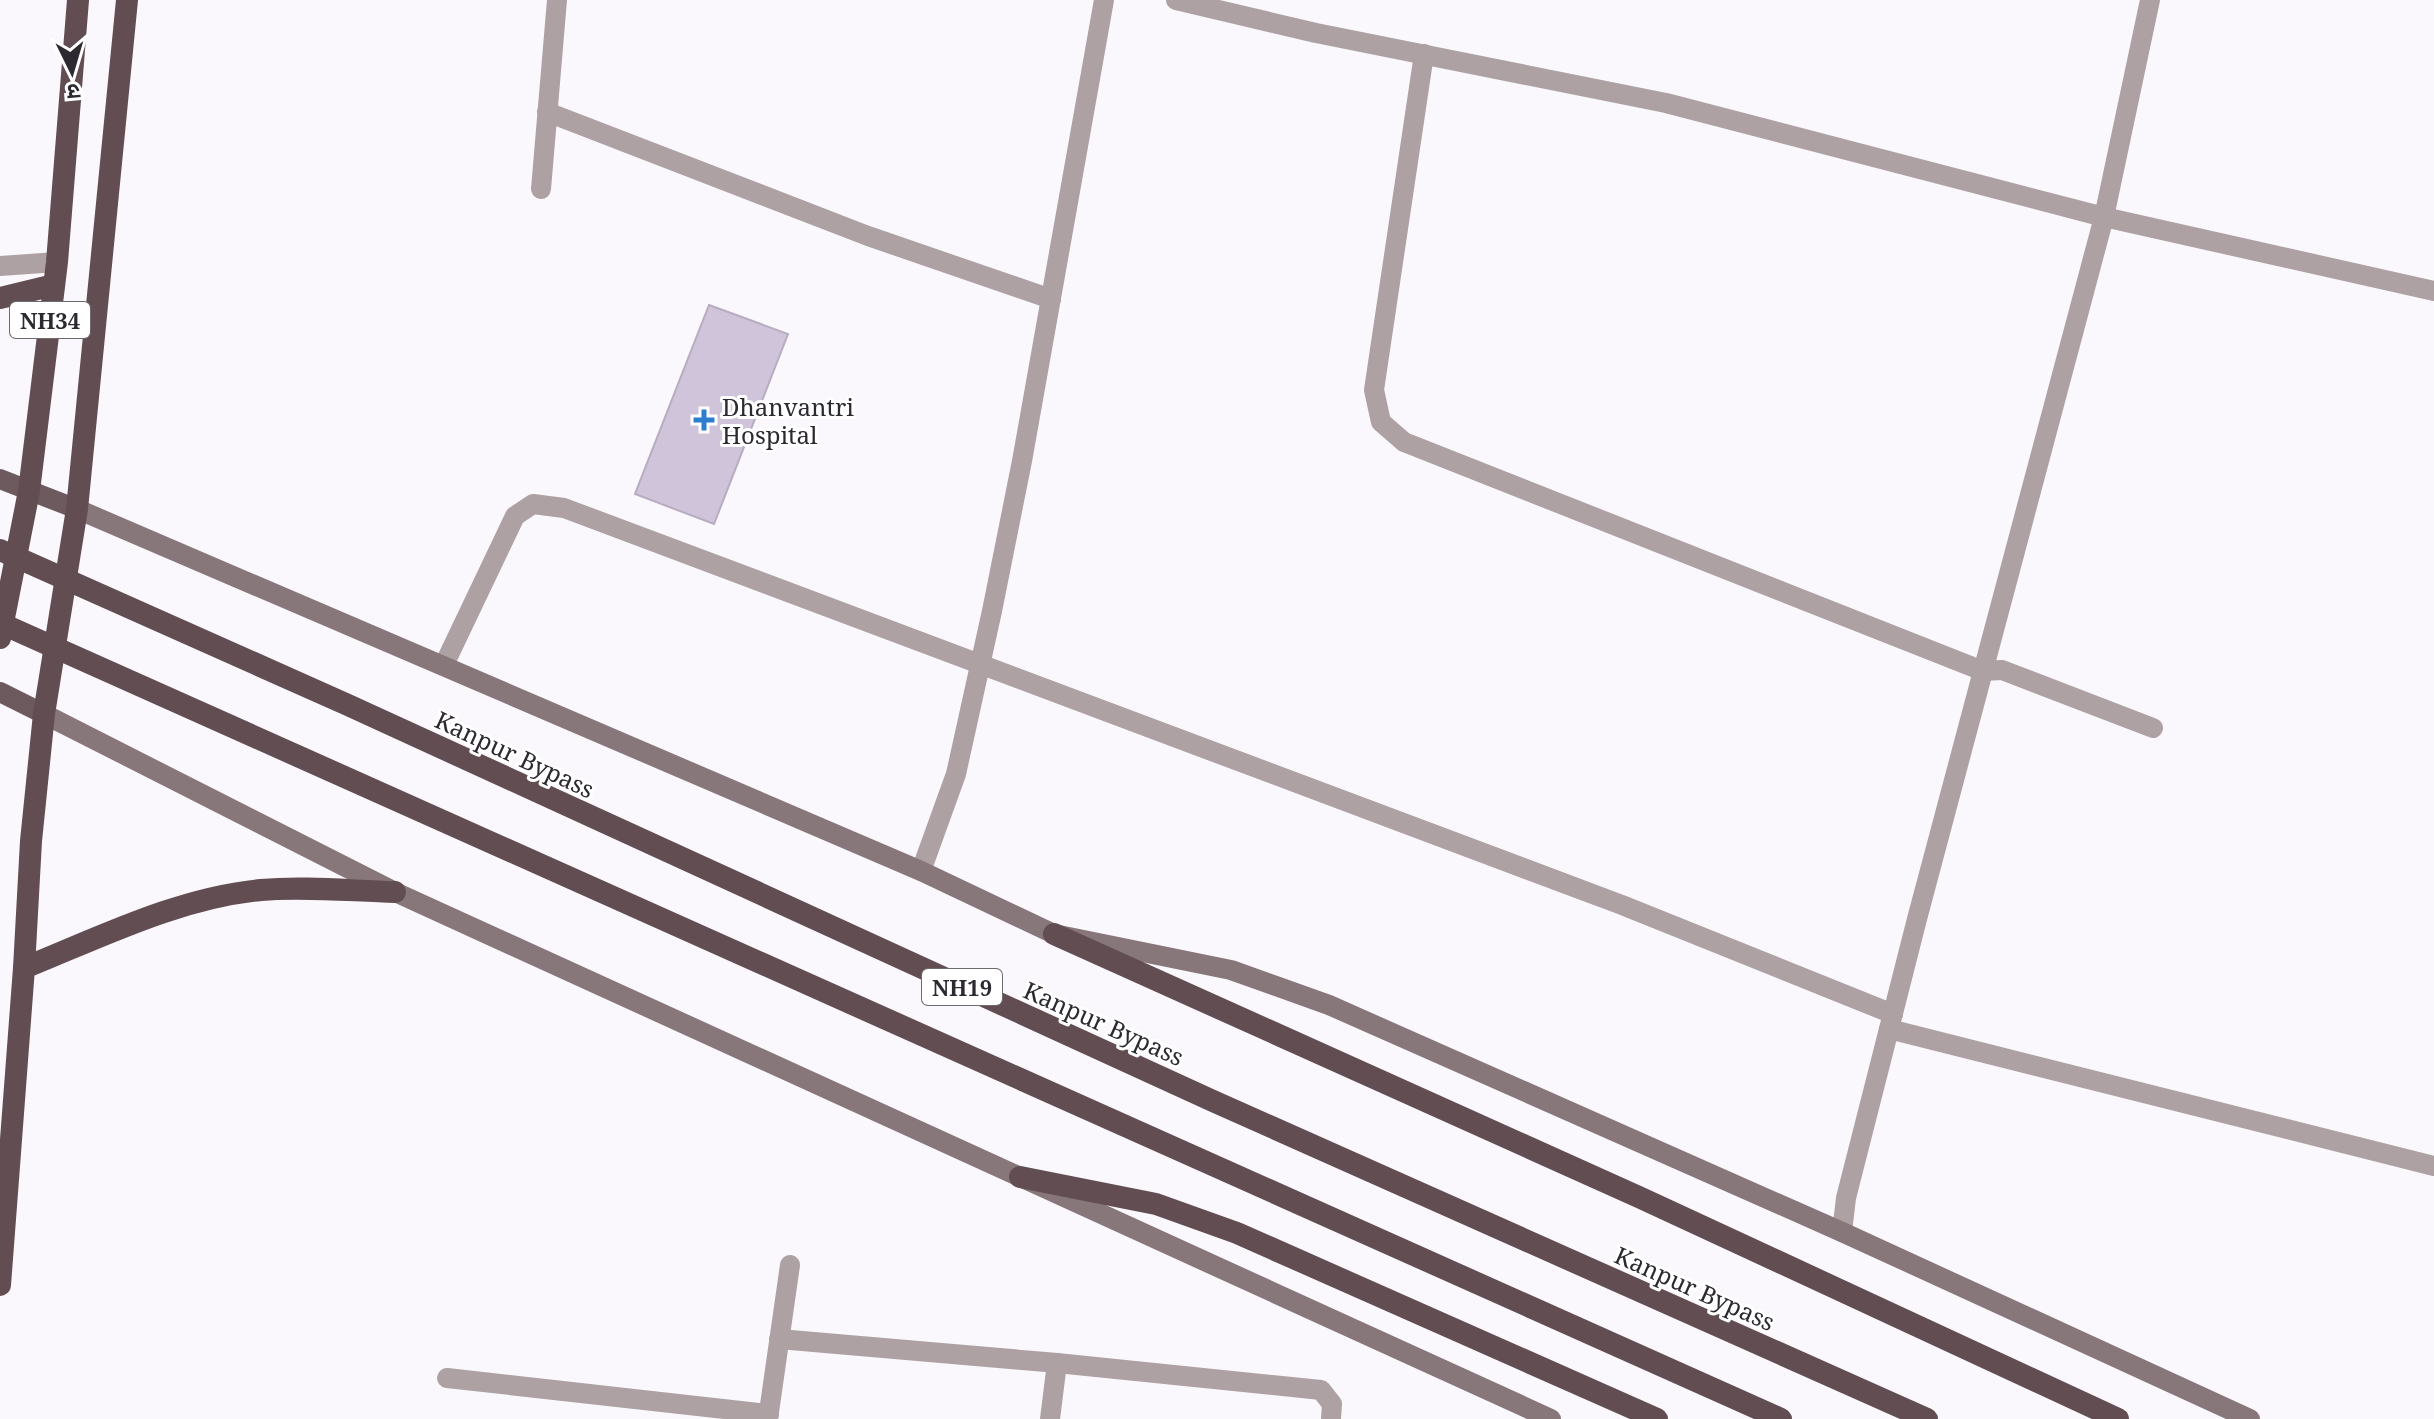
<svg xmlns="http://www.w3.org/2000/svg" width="2434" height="1419" font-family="'Noto Serif','Noto Sans Devanagari',serif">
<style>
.building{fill:#cfc4d9;stroke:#b7acc0;stroke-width:2}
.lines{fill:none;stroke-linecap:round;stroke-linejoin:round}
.minor{stroke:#ada1a3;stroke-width:20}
.secondary{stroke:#88777a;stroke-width:20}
.primary{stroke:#6d5a5e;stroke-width:20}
.trunk{stroke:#624e52;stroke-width:22}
.trunk-bridge{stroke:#624e52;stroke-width:22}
.poi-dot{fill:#2d7fce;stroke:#fff;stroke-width:3}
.labels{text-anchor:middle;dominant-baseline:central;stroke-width:6;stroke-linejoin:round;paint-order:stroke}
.shield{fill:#fff;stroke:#6c696f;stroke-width:2}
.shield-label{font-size:22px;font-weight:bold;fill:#2d2931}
.poi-label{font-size:24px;fill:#2d2931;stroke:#fff;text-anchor:start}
.street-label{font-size:24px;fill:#2d2931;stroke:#fff}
</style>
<rect width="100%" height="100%" fill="#faf8fd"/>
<polygon class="building" points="709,305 788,334 714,524 635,494"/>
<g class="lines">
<g class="minor">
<polyline points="1176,0 1316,33 1666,103 2104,217 2434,291"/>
<polyline points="1424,54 1374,390 1381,422 1404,442 1983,671 2002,670 2153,728"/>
<polyline points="547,112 868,236 1051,299"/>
<polyline points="541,189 557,0"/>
<polyline points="0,266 57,262"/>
<polyline points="444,665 515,516 533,504 564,508 1622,905 1893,1014"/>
<polyline points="921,871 956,774 992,611 1022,461 1104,0"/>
<polyline points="1889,1029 2434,1166"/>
<polyline points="1842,1232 1846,1198 1917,919 2104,217 2150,0"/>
<polyline points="779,1339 1057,1363 1050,1419"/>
<polyline points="1057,1363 1321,1390 1332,1404 1331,1419"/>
<polyline points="447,1378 769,1414"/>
<polyline points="768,1419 790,1265"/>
</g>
<g class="secondary">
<polyline points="77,509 921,871 1054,934 1231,970 1329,1005 1842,1232 2250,1419"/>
<polyline points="44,714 395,892 1551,1419"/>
</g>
<g class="primary">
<polyline points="0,479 77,509"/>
<polyline points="0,692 44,714"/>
</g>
<g class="trunk">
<polyline points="0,298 54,285"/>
<polyline points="0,638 29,491 57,262 78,0"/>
<polyline points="1054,934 1641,1198 2118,1419"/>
<path d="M24 968C101 937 178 898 261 890 304 886 352 891 395 892"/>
<polyline points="1020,1177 1156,1204 1237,1233 1657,1419"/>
<polyline points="0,1285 24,968 31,841 44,714 77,509 127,0"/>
</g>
<g class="trunk-bridge">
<polyline points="0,550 348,705 1213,1101 1927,1419"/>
<polyline points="0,623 1781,1419"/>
</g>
</g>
<path class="poi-dot" d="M700 408h8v8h8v8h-8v8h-8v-8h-8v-8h8z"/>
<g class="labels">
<g class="shield">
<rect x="10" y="302" width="80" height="36" rx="6"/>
<rect x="922" y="969" width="80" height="36" rx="6"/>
</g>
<g class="shield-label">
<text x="50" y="320">NH34</text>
<text x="962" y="987">NH19</text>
</g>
<g class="poi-label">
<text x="722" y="406">Dhanvantri<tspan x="722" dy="28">Hospital</tspan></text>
</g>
<g class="street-label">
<text transform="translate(515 754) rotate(25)">Kanpur Bypass</text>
<text transform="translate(1104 1023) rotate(24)">Kanpur Bypass</text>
<text transform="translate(1695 1288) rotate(24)">Kanpur Bypass</text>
</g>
</g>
<g transform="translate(72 72) rotate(175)" stroke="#ffffff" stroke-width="6" paint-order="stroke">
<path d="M0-6L14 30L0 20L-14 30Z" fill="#2d2931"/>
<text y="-12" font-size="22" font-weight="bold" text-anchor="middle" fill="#2d2931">उ</text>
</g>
</svg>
